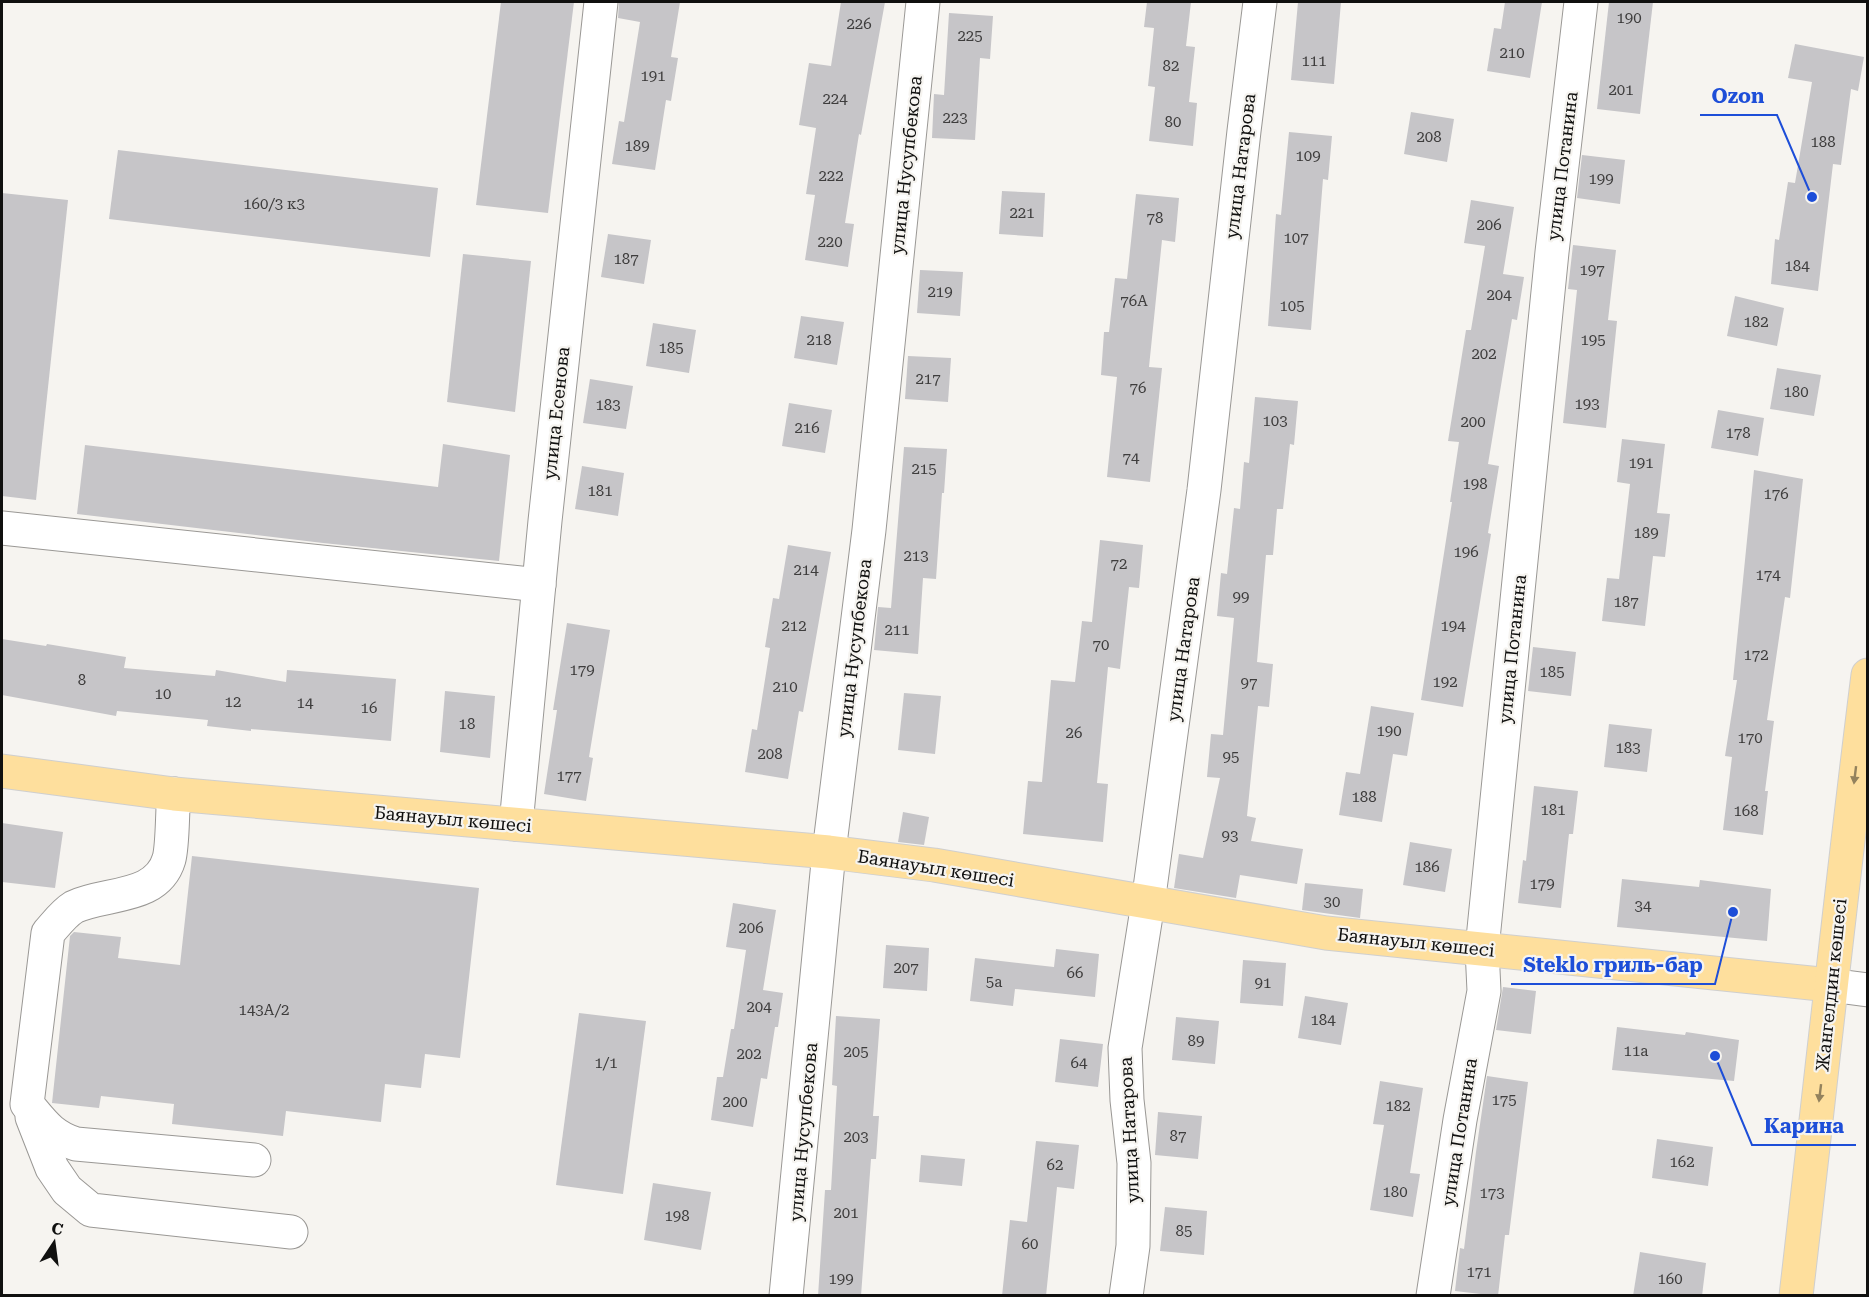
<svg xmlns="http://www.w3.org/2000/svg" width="1869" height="1297" font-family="'Roboto Serif',serif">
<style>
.building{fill:#c6c5c8}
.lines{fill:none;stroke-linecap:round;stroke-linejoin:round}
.minor-casing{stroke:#9a9895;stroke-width:35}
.major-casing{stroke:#cfcfcf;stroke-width:35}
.minor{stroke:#fff;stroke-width:33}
.major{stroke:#fedf9d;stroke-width:33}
.oneway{fill:#93825d}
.labels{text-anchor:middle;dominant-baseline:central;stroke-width:4.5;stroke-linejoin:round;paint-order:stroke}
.number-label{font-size:15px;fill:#3e3d3d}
.street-label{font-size:18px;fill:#10100f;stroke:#f6f4f0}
.leader{fill:none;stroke:#1d4ed8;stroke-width:2}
.callout-dot{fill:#1d4ed8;stroke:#f6f4f0;stroke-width:2}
.callout-label{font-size:20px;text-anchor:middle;font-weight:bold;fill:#1d4ed8;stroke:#f6f4f0;stroke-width:4.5;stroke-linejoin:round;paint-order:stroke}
</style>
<rect width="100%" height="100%" fill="#f6f4f0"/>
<g class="building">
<polygon points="501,2 574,2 548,213 476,205"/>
<polygon points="619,2 680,2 671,57 678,58 671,101 666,100 655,170 612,164 619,121 624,122 640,22 618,18"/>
<polygon points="841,2 885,2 861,135 859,134 845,223 854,224 848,267 805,260 815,195 806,194 816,128 799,125 809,63 831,66"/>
<polygon points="1147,2 1191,2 1186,46 1195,47 1189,102 1197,103 1193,146 1149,141 1155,87 1148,86 1154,28 1144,27"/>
<polygon points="1298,2 1341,2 1334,84 1291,80"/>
<polygon points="1505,2 1542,2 1530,78 1487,71 1494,28 1501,29"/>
<polygon points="1609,2 1653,2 1640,114 1597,109"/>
<polygon points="949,13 993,16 990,59 980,58 975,140 932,138 934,94 944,95"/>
<polygon points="1795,44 1864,57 1858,91 1851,89 1841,165 1833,164 1818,291 1771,284 1775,239 1779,240 1788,182 1795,183 1812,82 1788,78"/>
<polygon points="1411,112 1454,119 1447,162 1404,154"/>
<polygon points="1289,132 1332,136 1328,180 1323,179 1311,330 1268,326 1276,214 1281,215"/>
<polygon points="118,150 438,188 430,257 109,219"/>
<polygon points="1582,155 1625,160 1620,204 1577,198"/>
<polygon points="1002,191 1045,193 1043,237 999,234"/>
<polygon points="2,193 68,200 36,500 2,496"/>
<polygon points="1136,194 1179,198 1175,242 1162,240 1149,367 1162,368 1150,482 1107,477 1117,377 1101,375 1104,332 1109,332 1115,278 1127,279"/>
<polygon points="1471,200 1514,207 1503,274 1524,277 1517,320 1512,319 1488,464 1499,466 1488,533 1491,534 1463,707 1421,700 1452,502 1450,502 1459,442 1448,441 1466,330 1471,330 1485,246 1464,243"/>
<polygon points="608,234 651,240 644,284 601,277"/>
<polygon points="1573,245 1616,250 1608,320 1617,321 1606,428 1563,423 1577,290 1568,289"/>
<polygon points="463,254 531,261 515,412 447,402"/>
<polygon points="920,270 963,272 960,316 917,313"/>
<polygon points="1735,296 1784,308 1777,346 1727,336"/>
<polygon points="801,316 844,322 837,365 794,358"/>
<polygon points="653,323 696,330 689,373 646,366"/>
<polygon points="908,356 951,358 948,402 905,399"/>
<polygon points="1777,368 1821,375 1814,416 1770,409"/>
<polygon points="590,379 633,386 626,429 583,423"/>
<polygon points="1255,397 1298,401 1294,445 1290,444 1283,509 1277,509 1273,555 1266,555 1257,662 1273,664 1269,707 1258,706 1247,816 1256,818 1251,841 1303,849 1297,884 1240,875 1236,898 1174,888 1179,854 1203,858 1220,778 1207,777 1211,734 1223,735 1234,618 1217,616 1221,573 1227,574 1234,508 1240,509 1244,462 1249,463"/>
<polygon points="789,403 832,410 825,453 782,446"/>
<polygon points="1718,410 1764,418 1758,456 1711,448"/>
<polygon points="1622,439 1665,444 1657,513 1670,514 1665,557 1653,556 1645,626 1602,621 1607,578 1619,579 1630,484 1617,482"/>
<polygon points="443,444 510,455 499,561 323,543 77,514 85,445 438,487"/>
<polygon points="904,447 947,449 944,493 942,493 936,579 923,578 918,654 874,650 878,607 891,608"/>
<polygon points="582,466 624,473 618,516 575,509"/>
<polygon points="1754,470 1803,479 1790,598 1785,597 1767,720 1774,721 1765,791 1768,791 1763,835 1723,830 1732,757 1725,756 1737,680 1733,680"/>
<polygon points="1100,540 1143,545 1139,588 1129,587 1120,669 1108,667 1097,783 1108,784 1103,842 1023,834 1028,781 1042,782 1051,680 1075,682 1082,621 1092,622"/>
<polygon points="788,545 831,552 803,712 799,711 788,779 745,772 752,729 757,730 770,648 765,647 773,598 779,599"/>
<polygon points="567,623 610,630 589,757 593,758 586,801 544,794 557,710 553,710"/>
<polygon points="2,639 46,646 47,644 126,657 124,668 215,676 216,670 286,682 287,670 396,679 391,741 251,729 251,731 207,726 208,720 117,711 116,716 2,695"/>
<polygon points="1533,647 1576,652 1571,696 1528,691"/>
<polygon points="445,691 495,696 490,758 440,752"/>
<polygon points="904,693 941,696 935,754 898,750"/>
<polygon points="1371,706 1414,713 1407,756 1393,754 1382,822 1339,815 1346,772 1360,774"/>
<polygon points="1609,724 1652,729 1647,772 1604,767"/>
<polygon points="1534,786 1578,791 1573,834 1569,834 1561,908 1518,903 1523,860 1526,861"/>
<polygon points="903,812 929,817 924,845 898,842"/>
<polygon points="2,823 63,832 55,888 2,882"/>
<polygon points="1410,842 1452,849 1445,892 1403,885"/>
<polygon points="192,856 479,888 460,1058 425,1054 421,1088 385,1084 381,1122 286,1111 283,1136 172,1124 174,1104 101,1096 99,1108 52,1103 70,936 74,932 121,937 118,958 180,965"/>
<polygon points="1622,879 1699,887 1700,880 1771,889 1767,941 1617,927"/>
<polygon points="1305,883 1363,889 1360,918 1302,910"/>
<polygon points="733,903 776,910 763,990 783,993 778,1027 775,1027 767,1079 761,1078 753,1127 711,1120 717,1077 723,1077 731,1029 734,1029 746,950 726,947"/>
<polygon points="886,945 929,948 927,991 883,988"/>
<polygon points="1056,949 1099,954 1095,997 1015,989 1013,1006 970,1001 975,958 1054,967"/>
<polygon points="1243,960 1286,963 1283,1006 1240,1003"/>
<polygon points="1503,987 1536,991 1531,1034 1496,1030"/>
<polygon points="1305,996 1348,1003 1341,1045 1298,1038"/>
<polygon points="579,1013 646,1021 623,1194 556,1185"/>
<polygon points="836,1016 880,1019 873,1116 879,1116 876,1159 871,1159 861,1296 818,1296 825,1190 831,1190 837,1086 832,1085"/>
<polygon points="1176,1017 1219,1021 1215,1064 1172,1060"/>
<polygon points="1617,1027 1685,1035 1686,1032 1739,1040 1734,1081 1612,1070"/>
<polygon points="1060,1039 1103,1044 1098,1087 1055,1082"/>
<polygon points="1487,1076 1528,1082 1509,1235 1505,1235 1498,1296 1455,1291 1460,1248 1464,1249 1476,1152"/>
<polygon points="1380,1081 1423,1088 1410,1173 1420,1174 1413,1217 1370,1210 1384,1125 1373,1124"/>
<polygon points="1158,1112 1202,1116 1198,1159 1155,1155"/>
<polygon points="1657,1139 1713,1147 1708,1186 1652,1178"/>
<polygon points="1036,1141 1079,1145 1074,1189 1057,1187 1046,1296 1002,1296 1010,1220 1027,1222"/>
<polygon points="921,1155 965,1159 962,1186 919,1182"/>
<polygon points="653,1183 711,1192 701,1250 644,1240"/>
<polygon points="1165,1207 1207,1211 1204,1255 1160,1251"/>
<polygon points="1640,1252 1706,1263 1702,1296 1633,1296"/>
</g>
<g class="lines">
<g class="minor-casing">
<g id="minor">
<polyline points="2,528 539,585"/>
<path d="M174 794C172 811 173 844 169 859 157 900 105 892 74 907 64 913 56 924 48 933L27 1104C43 1123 51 1136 76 1144L254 1160"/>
<polyline points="516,824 545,521 601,2"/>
<polyline points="1830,985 1868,990"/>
<polyline points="32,1117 52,1168 67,1190 91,1210 291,1232"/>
<polyline points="786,1296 829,852 869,530 923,2"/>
<polyline points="1126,1296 1133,1246 1134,1163 1127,1100 1125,1048 1148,903 1204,490 1244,131 1260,2"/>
<polyline points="1433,1296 1460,1120 1484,991 1482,949 1552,252 1581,2"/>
</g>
</g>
<g class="major-casing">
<g id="major">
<polyline points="2,771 174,794 829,852 934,865 1326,933 1830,985"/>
<path d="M1796 1296C1820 1089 1842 882 1868 675"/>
</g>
</g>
<use href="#minor" class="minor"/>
<use href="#major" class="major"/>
</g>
<defs><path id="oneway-solid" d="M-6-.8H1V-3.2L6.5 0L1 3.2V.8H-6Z" transform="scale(1.5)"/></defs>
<g class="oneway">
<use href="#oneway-solid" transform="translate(1855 775) rotate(97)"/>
<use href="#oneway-solid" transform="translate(1820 1093) rotate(97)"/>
</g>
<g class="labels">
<g class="number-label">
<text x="1629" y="18">190</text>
<text x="859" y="24">226</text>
<text x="970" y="36">225</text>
<text x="1512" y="53">210</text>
<text x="1314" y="61">111</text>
<text x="1171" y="66">82</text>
<text x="653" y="76">191</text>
<text x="1621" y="90">201</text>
<text x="835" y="99">224</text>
<text x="955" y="118">223</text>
<text x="1173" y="122">80</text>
<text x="1429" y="137">208</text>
<text x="1823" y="142">188</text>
<text x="637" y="146">189</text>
<text x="1308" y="156">109</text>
<text x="831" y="176">222</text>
<text x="1601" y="179">199</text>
<text x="274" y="204">160/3 к3</text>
<text x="1022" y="213">221</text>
<text x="1155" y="218">78</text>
<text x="1489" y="225">206</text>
<text x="1296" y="238">107</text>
<text x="830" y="242">220</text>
<text x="626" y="259">187</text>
<text x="1797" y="266">184</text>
<text x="1592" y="270">197</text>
<text x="940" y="292">219</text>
<text x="1499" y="295">204</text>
<text x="1134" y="301">76А</text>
<text x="1292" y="306">105</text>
<text x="1756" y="322">182</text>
<text x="819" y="340">218</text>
<text x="1593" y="340">195</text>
<text x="671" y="348">185</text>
<text x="1484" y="354">202</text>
<text x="928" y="379">217</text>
<text x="1138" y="388">76</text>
<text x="1796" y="392">180</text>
<text x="1587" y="404">193</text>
<text x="608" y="405">183</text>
<text x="1275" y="421">103</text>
<text x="1473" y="422">200</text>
<text x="807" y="428">216</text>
<text x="1738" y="433">178</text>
<text x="1131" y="458">74</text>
<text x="1641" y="463">191</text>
<text x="924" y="469">215</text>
<text x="1475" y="484">198</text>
<text x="600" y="491">181</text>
<text x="1776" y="494">176</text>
<text x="1646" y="533">189</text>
<text x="1466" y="552">196</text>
<text x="916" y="556">213</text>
<text x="1119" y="564">72</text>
<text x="806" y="570">214</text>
<text x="1768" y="575">174</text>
<text x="1241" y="597">99</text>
<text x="1626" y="602">187</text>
<text x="794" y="626">212</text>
<text x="1453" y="626">194</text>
<text x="897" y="630">211</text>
<text x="1101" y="645">70</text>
<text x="1756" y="655">172</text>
<text x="582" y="670">179</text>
<text x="1552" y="672">185</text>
<text x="82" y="680">8</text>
<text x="1445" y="682">192</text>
<text x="1249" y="683">97</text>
<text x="785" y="687">210</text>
<text x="163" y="694">10</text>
<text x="233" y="702">12</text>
<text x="305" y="703">14</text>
<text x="369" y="708">16</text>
<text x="467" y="724">18</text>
<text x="1389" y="731">190</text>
<text x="1074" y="733">26</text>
<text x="1750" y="738">170</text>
<text x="1628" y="748">183</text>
<text x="770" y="754">208</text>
<text x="1231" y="757">95</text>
<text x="569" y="776">177</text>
<text x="1364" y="797">188</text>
<text x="1553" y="810">181</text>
<text x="1746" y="811">168</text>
<text x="1230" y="836">93</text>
<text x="1427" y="867">186</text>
<text x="1542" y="884">179</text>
<text x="1332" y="902">30</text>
<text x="1643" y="906">34</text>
<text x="751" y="928">206</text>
<text x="906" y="968">207</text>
<text x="1075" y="973">66</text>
<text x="994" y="982">5а</text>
<text x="1263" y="983">91</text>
<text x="759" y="1007">204</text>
<text x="264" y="1010">143А/2</text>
<text x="1323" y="1020">184</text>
<text x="1196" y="1041">89</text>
<text x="1636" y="1051">11а</text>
<text x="856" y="1052">205</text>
<text x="749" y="1054">202</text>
<text x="606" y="1063">1/1</text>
<text x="1079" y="1063">64</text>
<text x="1504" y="1100">175</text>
<text x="735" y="1102">200</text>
<text x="1398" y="1106">182</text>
<text x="1178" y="1136">87</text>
<text x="856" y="1137">203</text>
<text x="1682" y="1162">162</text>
<text x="1055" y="1165">62</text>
<text x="1395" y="1192">180</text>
<text x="1492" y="1193">173</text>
<text x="846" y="1213">201</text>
<text x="677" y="1216">198</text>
<text x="1184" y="1231">85</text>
<text x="1030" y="1244">60</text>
<text x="1479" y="1272">171</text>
<text x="841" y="1279">199</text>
<text x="1670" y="1279">160</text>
</g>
<g class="street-label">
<text transform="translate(906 165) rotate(-84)">улица Нусупбекова</text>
<text transform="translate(1240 166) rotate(-83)">улица Натарова</text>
<text transform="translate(1562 166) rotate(-83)">улица Потанина</text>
<text transform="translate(556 413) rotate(-84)">улица Есенова</text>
<text transform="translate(854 648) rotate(-83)">улица Нусупбекова</text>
<text transform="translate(1183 649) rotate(-82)">улица Натарова</text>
<text transform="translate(1512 649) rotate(-84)">улица Потанина</text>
<text transform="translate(453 819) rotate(5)">Баянауыл көшесі</text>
<text transform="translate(936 868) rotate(9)">Баянауыл көшесі</text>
<text transform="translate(1416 942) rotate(6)">Баянауыл көшесі</text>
<text transform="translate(1831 985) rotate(-84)">Жангелдин көшесі</text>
<text transform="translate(1129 1130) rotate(-93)">улица Натарова</text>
<text transform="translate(803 1132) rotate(-85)">улица Нусупбекова</text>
<text transform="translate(1459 1132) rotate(-81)">улица Потанина</text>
</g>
</g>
<path class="leader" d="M1812 197L1777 115H1700M1733 912L1715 984H1511M1715 1056L1752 1145H1856"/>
<g class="callout-dot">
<circle cx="1812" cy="197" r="6"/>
<circle cx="1733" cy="912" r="6"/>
<circle cx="1715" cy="1056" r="6"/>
</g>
<g class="callout-label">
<text x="1738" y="103">Ozon</text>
<text x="1613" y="972">Steklo гриль-бар</text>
<text x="1804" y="1133">Карина</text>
</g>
<rect width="1869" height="1297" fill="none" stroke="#10100f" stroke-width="6"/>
<g transform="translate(54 1243) rotate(13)" stroke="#f6f4f0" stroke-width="4.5" paint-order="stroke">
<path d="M0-4.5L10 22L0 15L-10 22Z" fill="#10100f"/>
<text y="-9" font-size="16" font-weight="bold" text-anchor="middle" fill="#10100f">С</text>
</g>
</svg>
